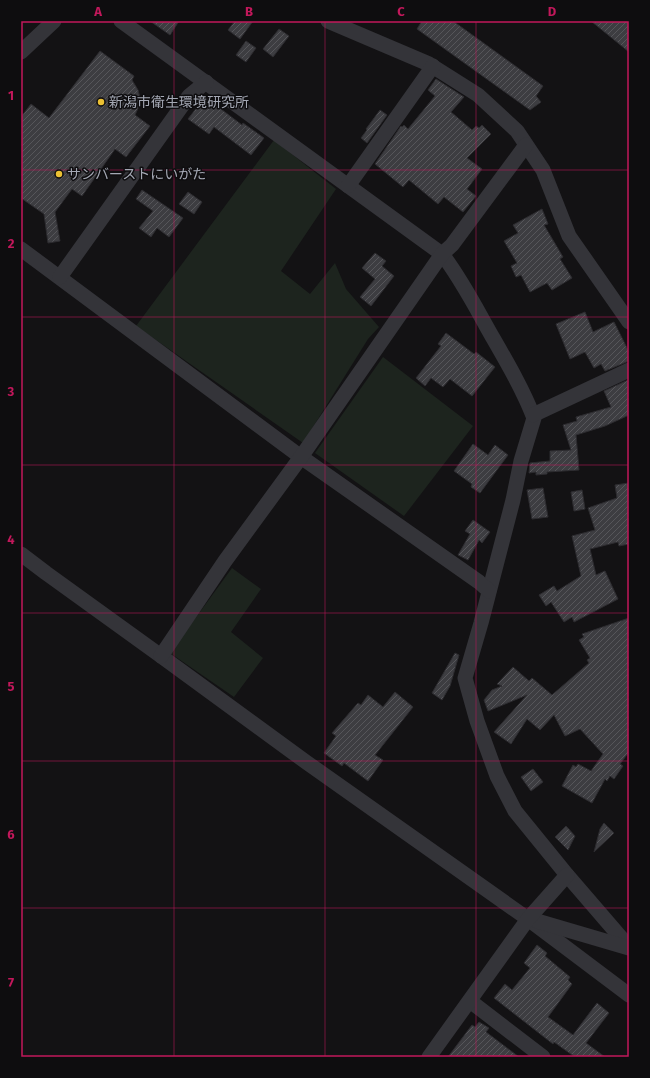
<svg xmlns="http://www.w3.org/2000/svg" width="650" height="1078" font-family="'Fira Sans','Noto Sans JP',sans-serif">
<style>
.grass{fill:#1d241e}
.building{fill:url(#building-hatch);stroke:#2d2c30}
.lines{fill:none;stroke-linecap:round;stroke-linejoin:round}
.street{stroke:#343439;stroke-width:15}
.grid{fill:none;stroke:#c2185b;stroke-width:1;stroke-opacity:0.55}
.poi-dot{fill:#ebc033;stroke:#0e0d0f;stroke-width:1.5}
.labels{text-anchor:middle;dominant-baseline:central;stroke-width:3;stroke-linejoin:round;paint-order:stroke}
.poi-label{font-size:14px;fill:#a4a8b4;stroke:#0e0d0f;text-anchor:start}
.neatline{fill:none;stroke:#c2185b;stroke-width:1.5}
.grid-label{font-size:13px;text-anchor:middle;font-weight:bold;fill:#c2185b}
</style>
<defs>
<pattern id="building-hatch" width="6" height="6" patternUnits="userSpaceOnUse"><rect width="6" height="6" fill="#3d3d41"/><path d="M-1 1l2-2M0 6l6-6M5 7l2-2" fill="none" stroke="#56565a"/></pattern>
</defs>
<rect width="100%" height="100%" fill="#131214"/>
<g class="grass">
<polygon points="274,140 336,189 281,271 310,294 335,263 346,289 379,327 368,339 303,443 136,326"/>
<polygon points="383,357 473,426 404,516 315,453"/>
<polygon points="232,568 261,589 231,632 263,658 234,697 170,653"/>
</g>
<g class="building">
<polygon points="150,21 179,21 170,35"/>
<polygon points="235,21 253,21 240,39 228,30"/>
<polygon points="422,21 453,21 543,86 536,96 541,102 530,110 417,29"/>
<polygon points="591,21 629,21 629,52"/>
<polygon points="279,29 289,36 273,57 263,49"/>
<polygon points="246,41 256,48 246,62 236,55"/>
<polygon points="100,51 134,76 132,80 138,90 140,98 139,106 135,115 150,126 126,157 115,149 82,196 72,189 55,212 60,241 48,243 44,214 21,198 21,117 31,104 49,118"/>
<polygon points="436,79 464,97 451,112 472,130 476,126 479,128 482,125 491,134 467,158 482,169 467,189 476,196 463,212 444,197 438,204 409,180 403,187 375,164 401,126 402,127 404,125 408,129 435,96 428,90"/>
<polygon points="205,97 242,125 243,123 264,138 251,155 214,127 209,134 188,119"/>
<polygon points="380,110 387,115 367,143 361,138 367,130 366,129"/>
<polygon points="142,190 183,218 169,237 157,228 151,237 139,228 153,211 136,199"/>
<polygon points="188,192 202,202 194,214 179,204"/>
<polygon points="542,209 548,224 544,225 563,257 560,259 572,278 552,290 547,283 530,292 521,275 516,277 511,266 517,263 504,241 518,233 513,225"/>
<polygon points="375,253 386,261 382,266 394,276 371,306 360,297 375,279 362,268"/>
<polygon points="585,312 593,332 614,322 629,352 629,361 605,371 601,364 594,368 585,352 570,359 556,324"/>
<polygon points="446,333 474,354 476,352 495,367 472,396 450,379 443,387 431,378 425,386 416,378 441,346 438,344"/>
<polygon points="628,380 629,415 605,426 576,435 579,470 547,472 547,474 536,475 536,472 529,473 530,463 550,461 550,451 571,450 563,425 577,421 576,417 611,407 604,391"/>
<polygon points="473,444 488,455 495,445 508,455 480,493 471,487 472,484 454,471"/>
<polygon points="629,483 629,544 619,546 618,542 590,549 596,575 605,571 618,599 574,622 572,617 564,622 551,602 546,606 539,595 554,586 557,591 581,576 572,536 595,530 588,508 617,498 615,485"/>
<polygon points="543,488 548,517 532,519 527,490"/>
<polygon points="582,490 585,509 574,511 571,492"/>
<polygon points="473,520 490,532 482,543 479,540 468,560 458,555 470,534 465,531"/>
<polygon points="629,618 629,752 620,764 623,766 614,779 610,776 607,781 605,779 592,803 562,786 573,765 576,767 578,764 591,771 603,754 580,729 565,736 554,715 540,730 527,719 511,744 494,732 527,695 488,711 484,700 492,690 502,686 497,684 513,667 529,681 532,678 552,695 589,663 587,660 590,658 579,640 584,637 582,634"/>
<polygon points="455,653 459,655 450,686 442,700 432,693"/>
<polygon points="395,692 413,707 375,755 383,760 368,781 344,763 342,766 324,753 336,736 332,733 358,703 361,705 368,695 383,707"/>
<polygon points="533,769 543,782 531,791 521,777"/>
<polygon points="604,823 614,833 594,852 600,829"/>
<polygon points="566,826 575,836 568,850 555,837"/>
<polygon points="537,945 547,953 545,956 570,977 568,980 572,984 548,1017 573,1035 597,1003 609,1013 586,1043 605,1057 575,1057 554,1042 553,1044 494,998 505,984 512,990 530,968 524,963"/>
<polygon points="479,1022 489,1028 486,1032 519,1057 448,1057 472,1025 475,1027"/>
</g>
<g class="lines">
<g class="street">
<path d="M121 21 442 254C462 280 477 310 493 338 508 364 523 390 534 418L521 461 513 500 481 623 465 678 477 721 497 776 515 811 567 875 629 947"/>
<polyline points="328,21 429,64 478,95 517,131 543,170 569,236 629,322"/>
<polyline points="21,52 54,21"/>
<polyline points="348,186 433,66"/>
<polyline points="21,249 301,457 479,582 489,591"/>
<polyline points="60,277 189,96 206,82"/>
<polyline points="533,415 629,370"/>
<polyline points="21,554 46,573 161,656 306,762 528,919 629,995"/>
<polyline points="161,656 225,561 301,457 442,254 452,245 526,145"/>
<polyline points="537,921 629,948"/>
<polyline points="470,1001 543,1057"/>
<polyline points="429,1057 528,919 567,875"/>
</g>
</g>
<path class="grid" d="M174 21V1057M325 21V1057M476 21V1057M21 170H629M21 317H629M21 465H629M21 613H629M21 761H629M21 908H629"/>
<g class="poi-dot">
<circle cx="101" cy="102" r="4"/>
<circle cx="59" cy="174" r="4"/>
</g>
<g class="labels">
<g class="poi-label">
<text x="109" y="102">新潟市衛生環境研究所</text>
<text x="67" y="174">サンバーストにいがた</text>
</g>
</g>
<rect width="650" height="1078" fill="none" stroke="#0e0d0f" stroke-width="44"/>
<rect x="22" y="22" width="606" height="1034" class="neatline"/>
<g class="grid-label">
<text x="98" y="16">A</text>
<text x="249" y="16">B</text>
<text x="401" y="16">C</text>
<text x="552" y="16">D</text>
<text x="11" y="100">1</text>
<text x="11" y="248">2</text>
<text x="11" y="396">3</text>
<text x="11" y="544">4</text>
<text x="11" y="691">5</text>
<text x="11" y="839">6</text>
<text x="11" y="987">7</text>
</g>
</svg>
